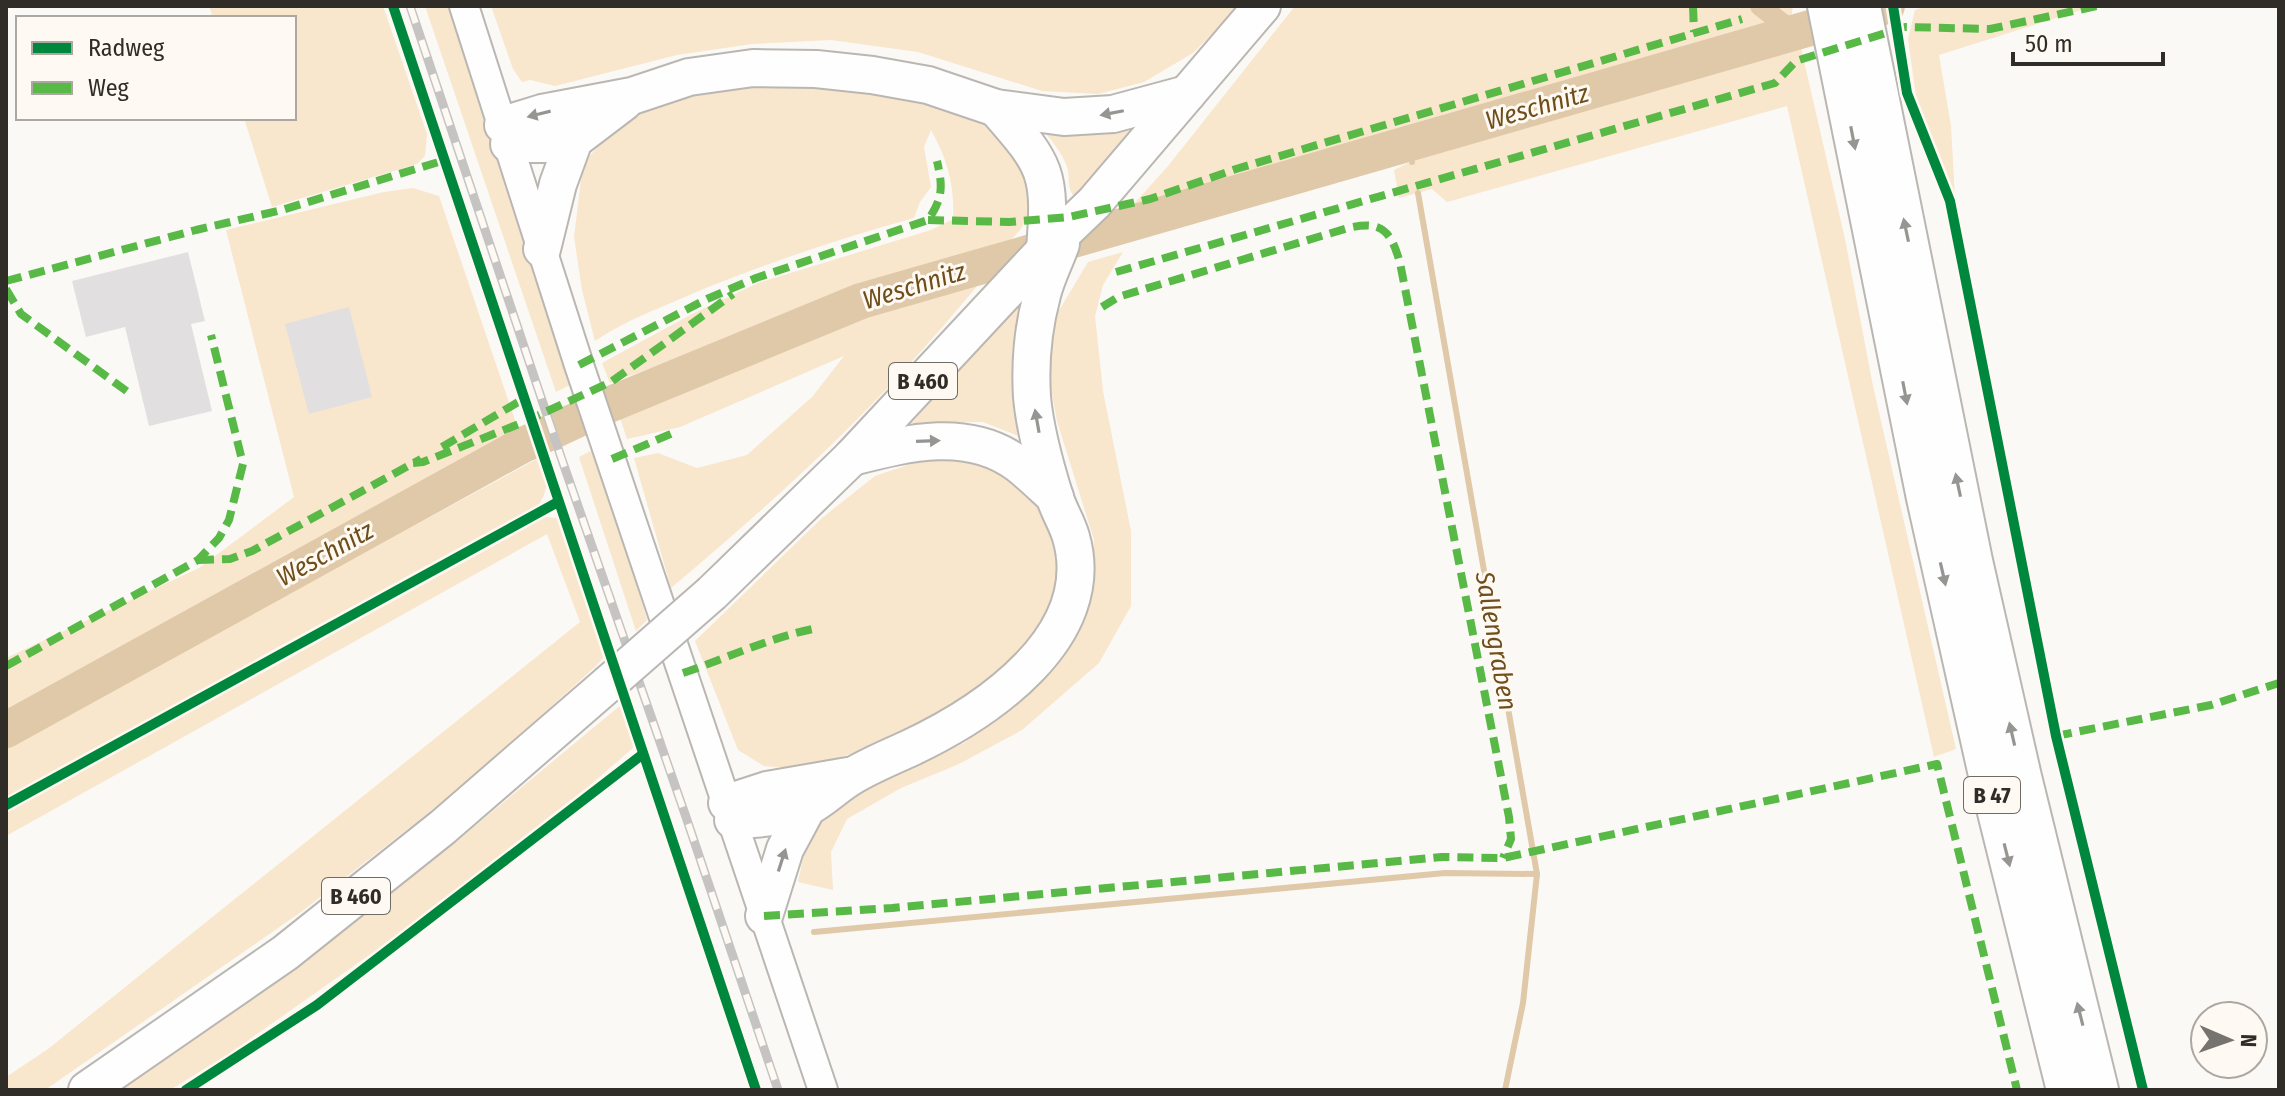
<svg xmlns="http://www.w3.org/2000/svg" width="2285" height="1096" font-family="'Fira Sans Condensed',sans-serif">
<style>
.green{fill:#f8e6cd}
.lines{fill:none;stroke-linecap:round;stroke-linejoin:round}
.stream{stroke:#e0c9a9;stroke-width:6}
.canal{stroke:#e0c9a9;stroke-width:20}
.river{stroke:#e0c9a9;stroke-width:36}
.building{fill:#e2dfe0}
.tertiary-casing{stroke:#bab7b3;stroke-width:32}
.primary-casing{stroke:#bab7b3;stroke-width:40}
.trunk-casing{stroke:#bab7b3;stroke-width:42}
.tertiary{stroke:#fefefe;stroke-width:28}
.primary{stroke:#fefefe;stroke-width:36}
.trunk{stroke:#fefefe;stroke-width:38}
.rail-casing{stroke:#c5c4c3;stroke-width:9}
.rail{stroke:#fef9f3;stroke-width:6;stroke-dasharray:18;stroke-linecap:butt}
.primary-bridge-casing{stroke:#bab7b3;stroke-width:40;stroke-linecap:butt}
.primary-bridge{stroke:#fefefe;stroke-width:36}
.quiet{stroke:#58b947;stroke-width:8;stroke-dasharray:16 8;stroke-linecap:butt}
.cycleway-casing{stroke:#fef9f3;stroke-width:15}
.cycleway{stroke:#00873e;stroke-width:10}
.oneway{fill:#979592}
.labels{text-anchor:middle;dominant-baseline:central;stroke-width:6;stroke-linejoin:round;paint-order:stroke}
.shield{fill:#fef9f3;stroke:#6e6a64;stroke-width:2}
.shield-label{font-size:22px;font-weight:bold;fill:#302c27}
.water-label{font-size:26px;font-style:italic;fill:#6e4e1a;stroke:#fef9f3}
</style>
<rect width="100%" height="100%" fill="#fbf9f6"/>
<g class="green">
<polygon points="209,6 383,6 427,134 425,156 417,164 272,207 244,118 294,118 294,18 213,18"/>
<polygon points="425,6 451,6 574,383 556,392"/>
<polygon points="491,6 1240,6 1193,53 1144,82 1098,94 1042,91 918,52 831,40 752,44 677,55 555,86 530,80 522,82 513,69"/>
<polygon points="1295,6 1793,6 1791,19 1765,32 1123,216 1168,166"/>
<polygon points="1927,6 2094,6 1939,55 1951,126 1955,198 1916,96 1908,39 1915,10"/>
<polygon points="1801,48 1845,239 1873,386 1956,749 1934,757 1787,106 1447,202 1432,189 1399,198 1394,170 1424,155"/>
<path d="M835 75 962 106 1010 139 1039 195 1021 229 997 255 954 261 837 300 610 383 602 363 692 314 758 283 931 230 953 219C955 186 947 158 931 130L924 147 931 187 920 202 914 218C839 239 766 263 694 293 660 308 626 320 595 341L582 290 574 237 583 163 619 124 670 92Z"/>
<path d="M1140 123 1075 198C1065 183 1071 181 1067 167 1062 152 1052 141 1042 129Z"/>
<polygon points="413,188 439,196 520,435 6,716 6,658 199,568 294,497 226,230 384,192"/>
<polygon points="1123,252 1103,285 1095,316 1103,391 1131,531 1131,606 1099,663 1022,730 959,764 901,788 847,819 831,852 833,890 798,882 805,849 822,821 860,791 964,743 1035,686 1076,637 1092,593 1094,540 1057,421 1048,372 1055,317 1088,262"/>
<path d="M978 285C954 313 930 342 905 369 833 448 753 519 671 588L634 458 658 453 697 468 747 455 812 397 844 356 680 427 627 439 620 418C701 387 778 348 859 318 897 304 938 296 978 285Z"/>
<polygon points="1029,296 1034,442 983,422 912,423 1001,319"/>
<polygon points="597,448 647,620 636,631 579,457"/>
<polygon points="966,455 1044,497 1058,538 1062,579 1032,642 990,685 867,749 802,769 764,766 738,750 695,641 822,518 875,476 914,463"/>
<path d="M537 459C545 480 552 482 539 505L6 799V747Z"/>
<polygon points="547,517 557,518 566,526 609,651 597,665 468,782 301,912 45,1090 6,1090 6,1077 48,1049 580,622 547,534 6,836 6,811 536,519"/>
<polygon points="622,704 634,747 589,786 402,932 230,1053 170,1090 114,1090 258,990 446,850"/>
</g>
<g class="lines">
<g class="stream">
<polyline points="1409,145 1412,162"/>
<polyline points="1418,193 1537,874 1523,1003 1505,1090"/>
<polyline points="814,932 1445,873 1537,874"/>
</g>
<polyline class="canal" points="1760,6 1795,33"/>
<polyline class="river" points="6,730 521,446 611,404 861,301 1887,6"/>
</g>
<g class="building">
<polygon points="188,252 205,321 191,324 212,411 149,426 125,327 86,337 72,281"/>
<polygon points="349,307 372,397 309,414 285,324"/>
</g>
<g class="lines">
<g class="tertiary-casing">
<polyline id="tertiary" points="464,6 579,365 823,1090"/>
</g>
<g class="primary-casing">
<g id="primary">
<path d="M996 108C1047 166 1051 173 1045 250"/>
<polyline points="503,125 542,113 632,96 689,77 753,68 816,69 872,75 928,85 996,108 1064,117 1113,114 1187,94"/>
<polyline points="509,144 551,144 574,140 624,102"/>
<polyline points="542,249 558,184 574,140"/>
<path d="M852 457C907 443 968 427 1018 464 1031 474 1043 486 1055 497"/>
<polyline points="712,593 852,457 1045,250 1094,203 1262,6"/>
<polyline points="727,803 767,790 848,776"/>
<path d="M733 820C758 819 780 818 804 809 822 801 837 784 854 775 871 765 890 757 908 749 985 713 1100 637 1071 537 1067 523 1059 511 1055 498 1045 466 1035 430 1032 397 1030 364 1033 328 1042 295 1046 278 1055 261 1061 244"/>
<polyline points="764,916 785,849 807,808"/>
<polyline points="87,1090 285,953 443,827 608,684"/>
</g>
</g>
<g class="trunk-casing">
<g id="trunk">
<polyline points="1827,6 1926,498 1990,784 2066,1090"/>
<polyline points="1861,6 1973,561 2022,777 2099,1090"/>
</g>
</g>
<use href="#tertiary" class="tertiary"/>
<use href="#primary" class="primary"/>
<use href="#trunk" class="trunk"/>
<g class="rail-casing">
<polyline id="rail" points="410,6 561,457 686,817 778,1090"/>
</g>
<use href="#rail" class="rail"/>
<g class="primary-bridge-casing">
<polyline id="primary-bridge" points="608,684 712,593"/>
</g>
<use href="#primary-bridge" class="primary-bridge"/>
<g class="quiet">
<polyline points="1693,6 1694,32"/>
<polyline points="928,220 1009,222 1069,217 1150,199 1236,169 1742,19"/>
<polyline points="1116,272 1775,83 1796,61 1905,27 1990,29 2097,6"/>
<polyline points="6,281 196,230 282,210 445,160"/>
<polyline points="6,289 21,314 132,395"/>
<path d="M1102 307 1118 297 1348 228C1382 220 1391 231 1400 263L1509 817 1511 839 1503 858"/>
<path d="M579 365 707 299 756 278 928 220C943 198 943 187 937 161"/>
<polyline points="442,447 525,398"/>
<polyline points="612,459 673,433"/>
<polyline points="413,463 423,462 519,424 611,382 733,294"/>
<polyline points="198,560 230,559 252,551 421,459"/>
<polyline points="6,666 198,560 219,538 229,520 243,464 211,335"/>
<path d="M683 673C727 658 769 638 813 629"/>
<polyline points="2056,736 2211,705 2279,683"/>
<polyline points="764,916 892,908 1442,857 1503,858 1937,764 2017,1090"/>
</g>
<g class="cycleway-casing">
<g id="cycleway">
<polyline points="393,6 756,1090"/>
<polyline points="1893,6 1907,93 1950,201 2056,736 2143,1090"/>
<polyline points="6,805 558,502"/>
<polyline points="186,1090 317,1005 643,754"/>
</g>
</g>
<use href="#cycleway" class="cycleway"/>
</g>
<defs><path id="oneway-solid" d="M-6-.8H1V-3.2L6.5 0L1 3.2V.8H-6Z" transform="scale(2)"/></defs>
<g class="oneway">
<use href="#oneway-solid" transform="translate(1112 113) rotate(169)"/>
<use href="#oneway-solid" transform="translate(539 114) rotate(166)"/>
<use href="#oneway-solid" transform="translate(1853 138) rotate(79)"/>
<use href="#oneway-solid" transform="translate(1906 230) rotate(-102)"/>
<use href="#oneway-solid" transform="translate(1905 393) rotate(79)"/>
<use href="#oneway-solid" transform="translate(1037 421) rotate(-100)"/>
<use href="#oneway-solid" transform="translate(928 441) rotate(-2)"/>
<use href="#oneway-solid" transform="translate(1958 485) rotate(-102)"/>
<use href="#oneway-solid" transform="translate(1943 574) rotate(77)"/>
<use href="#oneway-solid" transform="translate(2012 734) rotate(-103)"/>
<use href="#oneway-solid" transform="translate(2007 855) rotate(76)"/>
<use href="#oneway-solid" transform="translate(782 860) rotate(-72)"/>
<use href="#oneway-solid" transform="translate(2080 1014) rotate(-104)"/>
</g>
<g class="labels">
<g class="shield">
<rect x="889" y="363" width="68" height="36" rx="6"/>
<rect x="1964" y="777" width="56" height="36" rx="6"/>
<rect x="322" y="878" width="68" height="36" rx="6"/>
</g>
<g class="shield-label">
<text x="923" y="381">B 460</text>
<text x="1992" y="795">B 47</text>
<text x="356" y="896">B 460</text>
</g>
<g class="water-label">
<text transform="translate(1537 107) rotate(-16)">Weschnitz</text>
<text transform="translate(914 286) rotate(-17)">Weschnitz</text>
<text transform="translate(325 554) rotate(-29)">Weschnitz</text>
<text transform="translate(1496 641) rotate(80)">Sallengraben</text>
</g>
</g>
<rect width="2285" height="1096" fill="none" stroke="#302c27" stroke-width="16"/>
<rect x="16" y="16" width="280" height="104" fill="#fef9f3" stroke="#aca7a1" stroke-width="2"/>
<rect x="32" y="42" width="40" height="12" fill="#00873e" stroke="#aca7a1" stroke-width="2"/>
<text x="88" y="56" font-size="24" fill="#302c27">Radweg</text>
<rect x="32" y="82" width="40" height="12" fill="#58b947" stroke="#aca7a1" stroke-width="2"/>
<text x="88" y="96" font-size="24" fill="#302c27">Weg</text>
<g transform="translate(2229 1040) rotate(92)"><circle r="38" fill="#fef9f3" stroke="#aca7a1" stroke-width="2"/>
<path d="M0-6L14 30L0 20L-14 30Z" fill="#77746f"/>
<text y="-12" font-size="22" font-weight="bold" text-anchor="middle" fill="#302c27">N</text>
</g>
<path d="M2013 52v12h150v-12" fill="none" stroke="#302c27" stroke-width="4"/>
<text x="2025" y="52" font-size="24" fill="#302c27" stroke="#fef9f3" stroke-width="6" paint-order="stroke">50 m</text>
</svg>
